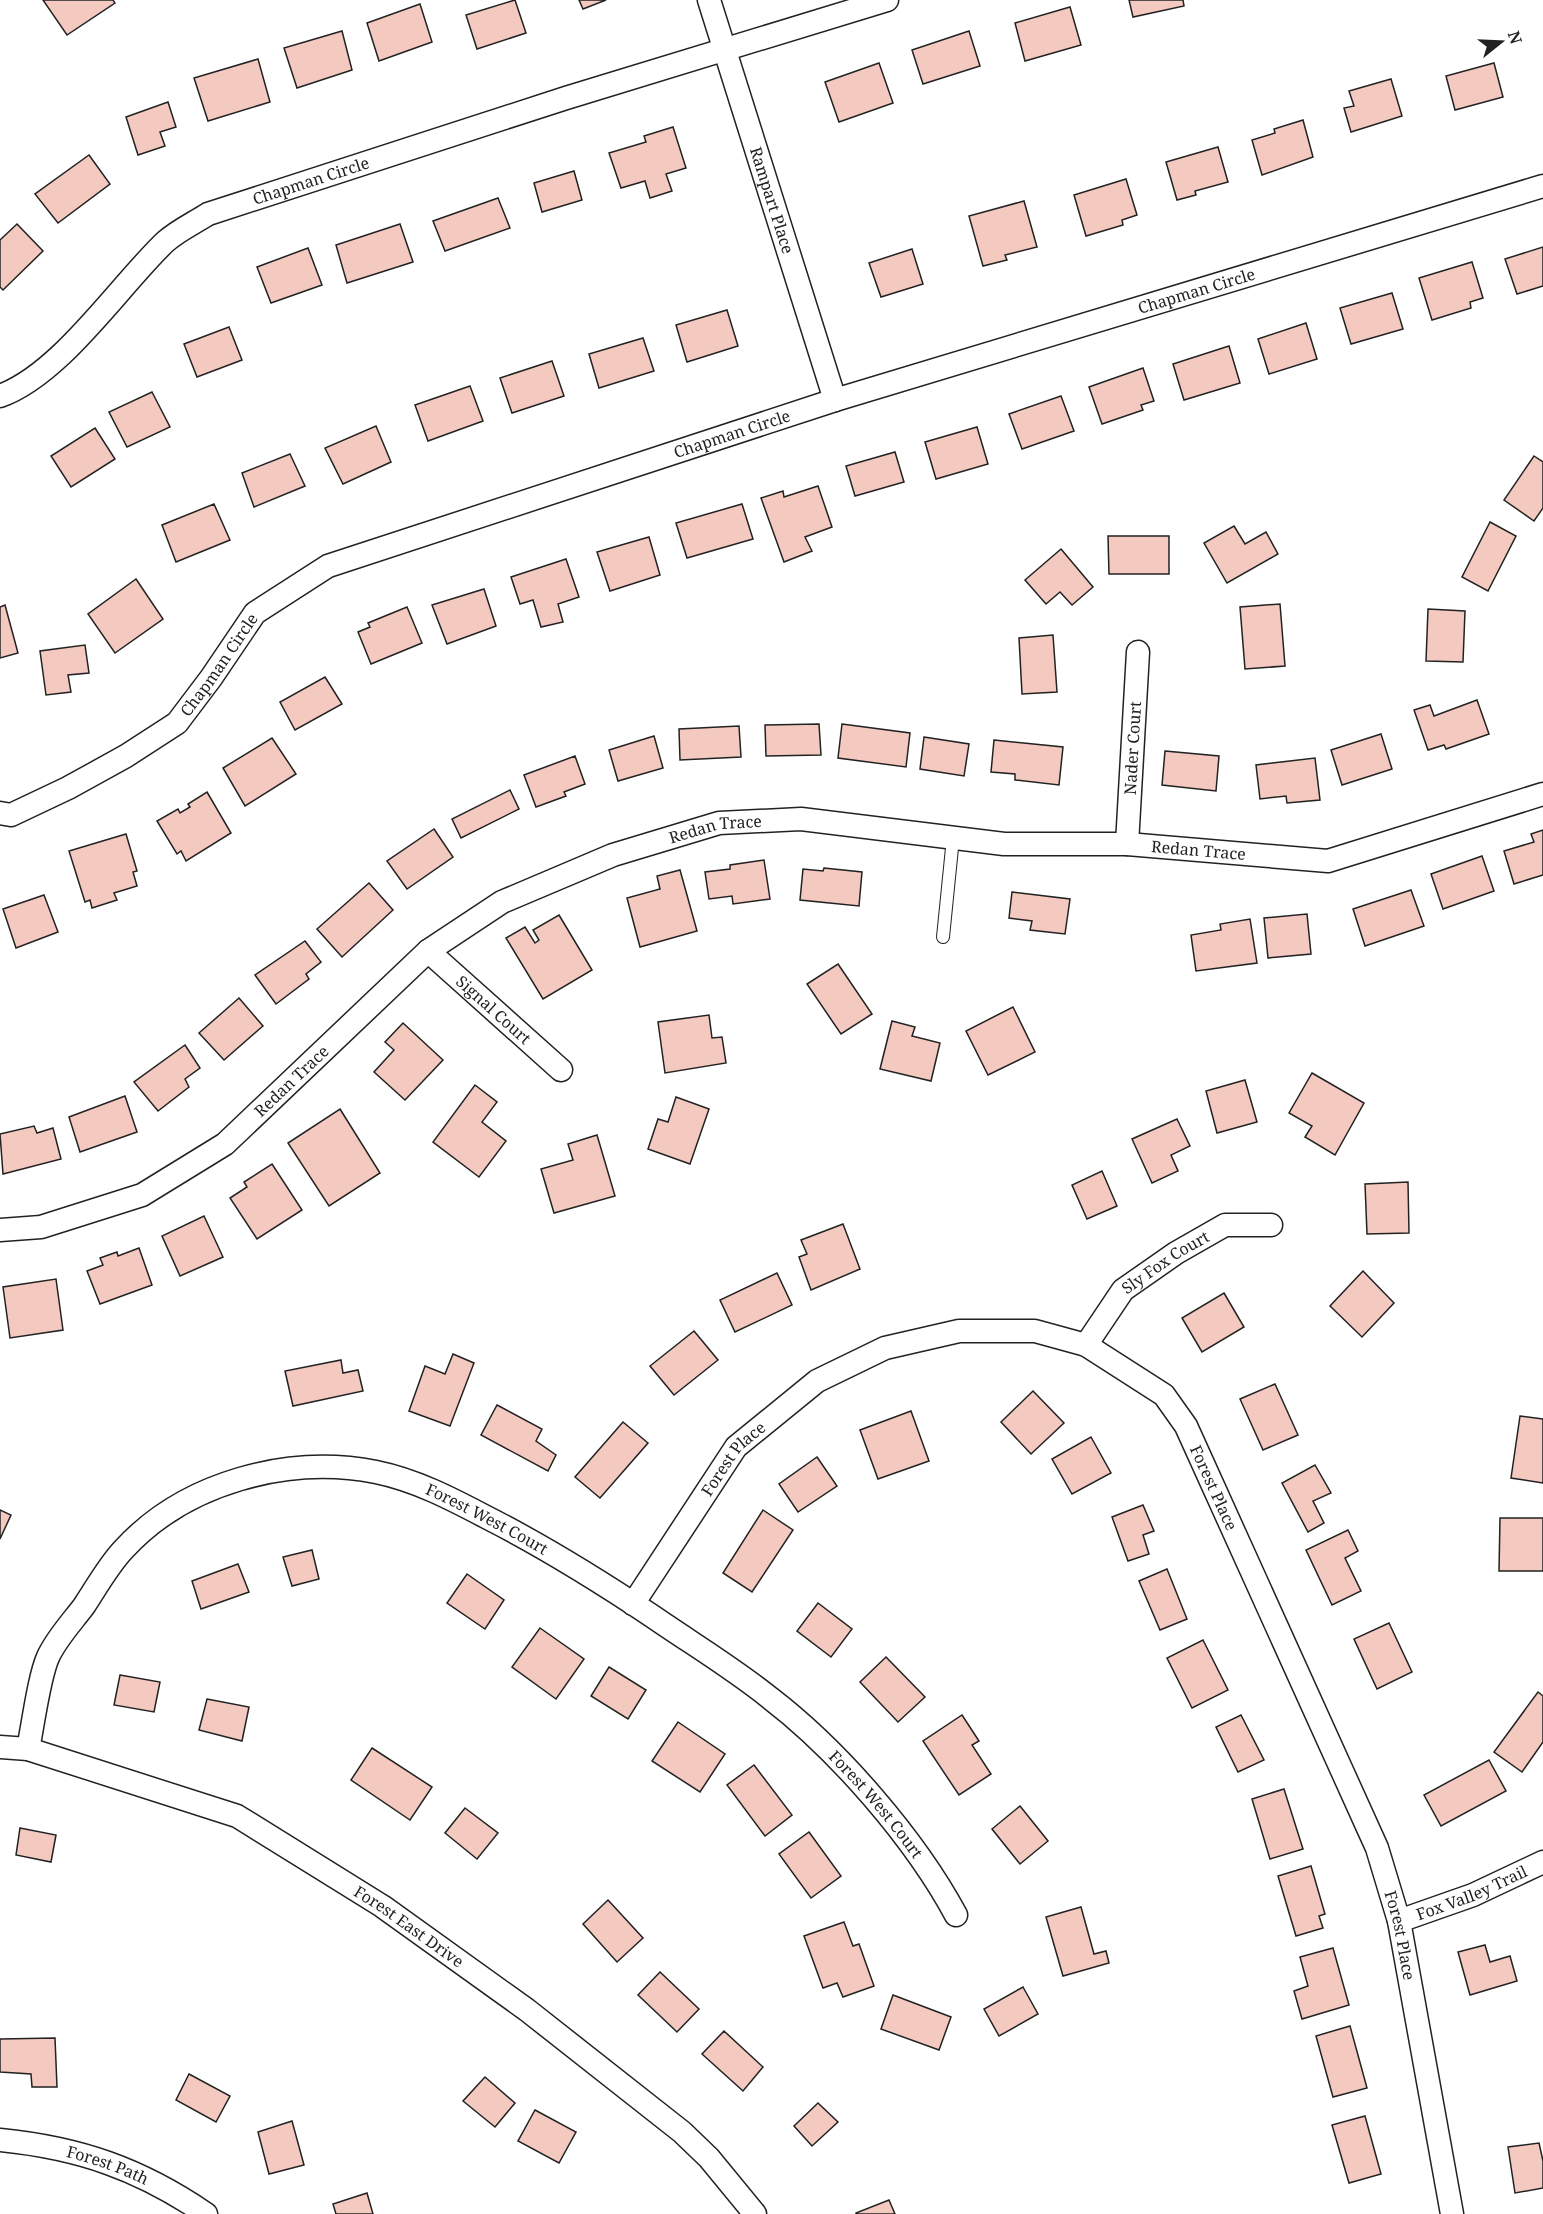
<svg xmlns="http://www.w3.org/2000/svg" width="1543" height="2214" font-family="'Noto Serif',serif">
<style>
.building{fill:#f3c9c0;stroke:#222;stroke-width:1.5}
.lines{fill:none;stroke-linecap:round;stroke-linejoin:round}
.lane-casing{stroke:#222;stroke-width:14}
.street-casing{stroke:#222;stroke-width:25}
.lane{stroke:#fff;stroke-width:12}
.street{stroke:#fff;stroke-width:22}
.labels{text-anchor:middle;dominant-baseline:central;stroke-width:4.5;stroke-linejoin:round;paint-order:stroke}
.street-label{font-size:16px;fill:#222;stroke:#fff}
</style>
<rect width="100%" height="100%" fill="#fff"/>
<g class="building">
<polygon points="43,0 113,0 115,3 67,35"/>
<polygon points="515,0 526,33 477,49 466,15"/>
<polygon points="579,0 606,0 583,9"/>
<polygon points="1129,0 1183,0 1184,6 1133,17"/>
<polygon points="420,4 432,42 379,61 367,23"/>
<polygon points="1070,7 1081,45 1025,61 1015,23"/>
<polygon points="342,31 352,70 297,88 284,48"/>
<polygon points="969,31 980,66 923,84 912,50"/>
<polygon points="258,59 270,102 208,121 194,78"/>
<polygon points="879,63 893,103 839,122 825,82"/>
<polygon points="1494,63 1503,97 1455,110 1446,76"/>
<polygon points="1391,79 1402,116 1351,132 1344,108 1354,106 1349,91"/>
<polygon points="168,102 176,127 160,132 165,146 138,155 126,117"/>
<polygon points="1303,120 1313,157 1262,175 1252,140 1275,133 1274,129"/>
<polygon points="673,127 686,168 666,174 672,191 650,198 645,181 621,188 609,153 646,142 644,136"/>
<polygon points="1218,147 1228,182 1195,191 1196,195 1177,200 1166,162"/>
<polygon points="89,155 110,184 58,223 35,194"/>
<polygon points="574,171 582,200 542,212 534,183"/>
<polygon points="1126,179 1137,215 1122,220 1123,225 1086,236 1074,195"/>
<polygon points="498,198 510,228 445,251 433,221"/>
<polygon points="1024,201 1037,247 1005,255 1007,260 983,266 969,216"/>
<polygon points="17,224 43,251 3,290 0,287 0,240"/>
<polygon points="400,224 413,262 347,283 336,245"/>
<polygon points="1543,247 1543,286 1517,294 1505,259"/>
<polygon points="308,248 322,285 271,303 257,267"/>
<polygon points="912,249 923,284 881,297 869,263"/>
<polygon points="1472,262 1483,298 1470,302 1471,308 1432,320 1419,278"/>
<polygon points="1392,293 1403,329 1351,344 1340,308"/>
<polygon points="727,310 738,346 687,362 676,325"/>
<polygon points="1306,323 1317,359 1269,374 1258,339"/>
<polygon points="229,327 242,360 197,377 184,344"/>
<polygon points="643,338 654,371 599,388 589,354"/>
<polygon points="1229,346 1240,383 1184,400 1173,364"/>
<polygon points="552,361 564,396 512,413 500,378"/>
<polygon points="1143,368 1154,401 1141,405 1143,410 1102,424 1089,387"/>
<polygon points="470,386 483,421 428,441 415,405"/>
<polygon points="152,392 170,427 127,447 109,412"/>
<polygon points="1061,396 1074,431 1022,449 1009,414"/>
<polygon points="376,426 391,462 343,484 325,448"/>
<polygon points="977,427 988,464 936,479 925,442"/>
<polygon points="95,428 115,459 71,487 51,456"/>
<polygon points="895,452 904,482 855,496 846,466"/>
<polygon points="290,454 305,486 254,507 242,473"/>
<polygon points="1534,456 1543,462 1543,508 1534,521 1504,500"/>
<polygon points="818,486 832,527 805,537 812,551 784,562 761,498 783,491 784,497"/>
<polygon points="214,504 230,540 176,562 162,525"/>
<polygon points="742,504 753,539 687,558 676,523"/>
<polygon points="1490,522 1516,536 1488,591 1462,577"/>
<polygon points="1234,526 1245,544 1266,532 1278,554 1227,583 1204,543"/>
<polygon points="1108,536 1169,536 1169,574 1109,574"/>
<polygon points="649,537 660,575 610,591 597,552"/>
<polygon points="1061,549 1093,587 1072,605 1060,592 1046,604 1025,580"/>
<polygon points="566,559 579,597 558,604 563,622 541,627 533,600 520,604 511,577"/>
<polygon points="136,579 163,619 115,653 88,614"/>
<polygon points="484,589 496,626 447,644 432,605"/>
<polygon points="1280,604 1285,666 1245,669 1240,607"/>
<polygon points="5,605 18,653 0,658 0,607"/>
<polygon points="407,607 422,643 371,664 358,632 370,627 368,623"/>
<polygon points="1428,609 1465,611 1463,662 1426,661"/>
<polygon points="1053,635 1057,692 1022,694 1019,638"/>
<polygon points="85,645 89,673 68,675 71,692 46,695 40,651"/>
<polygon points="325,677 342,704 295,730 280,702"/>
<polygon points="1477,700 1489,734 1446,749 1444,745 1428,750 1414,710 1430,705 1434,716"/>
<polygon points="819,724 821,755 766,756 765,725"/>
<polygon points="842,724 910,733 906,767 838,758"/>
<polygon points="739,726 741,757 680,760 679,729"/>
<polygon points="1381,734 1392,769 1342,785 1331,750"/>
<polygon points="654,736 663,768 618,781 609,750"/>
<polygon points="924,737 969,744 964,776 920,769"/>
<polygon points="272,738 296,774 245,806 223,768"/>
<polygon points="994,740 1063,747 1059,785 1015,780 1015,774 991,772"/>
<polygon points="1165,751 1219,756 1216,791 1162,785"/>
<polygon points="575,756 585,784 564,792 566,796 536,807 524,775"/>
<polygon points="1315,758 1320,800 1287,803 1286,796 1260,799 1256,765"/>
<polygon points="510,790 519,809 461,838 452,819"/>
<polygon points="207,792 231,833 186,861 181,851 177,854 157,821 178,809 180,813 190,807 188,804"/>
<polygon points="434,829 453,857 407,889 387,861"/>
<polygon points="1543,830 1543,875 1514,884 1504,851 1534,842 1531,834"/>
<polygon points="126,834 137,871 133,872 137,886 114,893 117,900 92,908 90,900 85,902 69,851"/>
<polygon points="1482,856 1494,891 1443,909 1431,874"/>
<polygon points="764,860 770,899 733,904 732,896 709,899 705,872 730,869 730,865"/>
<polygon points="824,868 862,872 859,906 800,900 803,869 823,871"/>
<polygon points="680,870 697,931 640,947 627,898 660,889 657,876"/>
<polygon points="369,883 393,910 342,957 317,929"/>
<polygon points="1411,890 1424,926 1365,946 1353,909"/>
<polygon points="1012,892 1070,899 1065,934 1030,930 1032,921 1009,918"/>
<polygon points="44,895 58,932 16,948 3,909"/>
<polygon points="1307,914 1311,954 1268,958 1264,918"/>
<polygon points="559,915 592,970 543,999 506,938 525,927 535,943 539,940 533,930"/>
<polygon points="1250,919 1257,963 1196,971 1191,935 1221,930 1220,924"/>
<polygon points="305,941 321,962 306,974 309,979 276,1004 255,975"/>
<polygon points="838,964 872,1014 841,1034 807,984"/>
<polygon points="239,998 263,1026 224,1060 199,1033"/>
<polygon points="1013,1007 1035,1052 988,1075 966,1031"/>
<polygon points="709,1015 712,1038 722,1037 726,1063 665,1073 658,1022"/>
<polygon points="892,1021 915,1027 912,1036 940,1043 931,1081 880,1069"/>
<polygon points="403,1023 443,1060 405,1100 374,1072 394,1050 385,1042"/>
<polygon points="185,1045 200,1068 185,1079 189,1087 158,1111 134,1082"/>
<polygon points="1312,1073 1364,1103 1335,1155 1305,1137 1312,1126 1289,1113"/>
<polygon points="1245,1080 1257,1122 1217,1133 1206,1091"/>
<polygon points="475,1085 497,1102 482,1122 506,1141 479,1177 433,1142"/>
<polygon points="125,1096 137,1132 80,1152 69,1117"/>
<polygon points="676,1097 709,1109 690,1164 648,1149 658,1119 668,1122"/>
<polygon points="340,1109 380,1173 329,1206 288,1143"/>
<polygon points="1177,1119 1190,1146 1171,1155 1178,1171 1152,1183 1132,1139"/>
<polygon points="34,1126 37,1133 53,1128 61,1159 3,1174 0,1134"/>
<polygon points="597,1135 615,1196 554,1213 541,1169 573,1160 568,1144"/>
<polygon points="272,1164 302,1210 257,1239 230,1198 247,1187 244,1182"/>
<polygon points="1102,1171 1117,1206 1087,1219 1072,1185"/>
<polygon points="1408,1182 1409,1233 1367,1234 1365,1184"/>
<polygon points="204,1216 223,1257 180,1276 162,1236"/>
<polygon points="843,1224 860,1269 811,1290 799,1257 807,1254 801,1240"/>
<polygon points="139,1248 152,1285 100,1304 87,1271 103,1265 100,1258 117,1252 118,1256"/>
<polygon points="1363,1271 1394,1303 1362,1337 1330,1306"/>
<polygon points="777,1273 792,1305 735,1332 720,1300"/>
<polygon points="56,1279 63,1330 10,1338 3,1287"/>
<polygon points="1224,1293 1244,1327 1202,1352 1182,1318"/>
<polygon points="694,1331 718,1360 674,1395 650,1366"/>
<polygon points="453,1354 474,1363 450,1426 409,1411 425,1366 445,1374"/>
<polygon points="341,1360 343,1373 358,1370 363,1391 293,1406 285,1371"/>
<polygon points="1275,1384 1298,1435 1263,1450 1240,1399"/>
<polygon points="1033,1391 1064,1423 1031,1454 1001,1422"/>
<polygon points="497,1405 542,1429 536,1441 556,1455 548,1471 481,1435"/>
<polygon points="911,1411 929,1461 878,1479 860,1430"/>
<polygon points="1520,1416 1543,1419 1543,1483 1511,1478"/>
<polygon points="623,1422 648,1443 600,1498 575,1477"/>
<polygon points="1091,1437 1111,1473 1072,1494 1052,1459"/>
<polygon points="817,1457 837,1486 798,1512 779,1484"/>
<polygon points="1315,1465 1331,1493 1313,1501 1324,1523 1308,1532 1282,1483"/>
<polygon points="1143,1505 1154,1531 1143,1535 1149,1554 1128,1561 1112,1517"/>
<polygon points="0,1510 11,1515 0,1539"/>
<polygon points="763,1510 793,1530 752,1592 723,1573"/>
<polygon points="1500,1518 1543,1518 1543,1571 1499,1571"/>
<polygon points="1348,1530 1358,1551 1345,1558 1361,1591 1332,1605 1306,1550"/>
<polygon points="312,1550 319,1579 292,1586 283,1557"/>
<polygon points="238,1564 249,1592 201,1609 192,1581"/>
<polygon points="1167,1569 1187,1619 1160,1630 1139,1581"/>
<polygon points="467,1574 504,1600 485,1629 447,1603"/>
<polygon points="818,1603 852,1629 831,1657 797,1631"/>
<polygon points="1389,1623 1412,1672 1377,1689 1354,1639"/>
<polygon points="540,1628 584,1659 556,1699 512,1667"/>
<polygon points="1203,1640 1228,1690 1192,1708 1167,1658"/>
<polygon points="886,1657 925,1697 898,1722 860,1682"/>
<polygon points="609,1667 646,1690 628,1719 591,1696"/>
<polygon points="120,1675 160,1682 154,1712 114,1705"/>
<polygon points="1538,1692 1543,1696 1543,1742 1522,1772 1494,1752"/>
<polygon points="207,1699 249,1707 242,1741 199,1730"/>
<polygon points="962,1715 979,1741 972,1745 991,1774 959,1795 923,1741"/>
<polygon points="1241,1715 1264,1760 1238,1772 1216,1727"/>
<polygon points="678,1722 725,1754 700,1792 652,1761"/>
<polygon points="372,1748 432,1787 410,1820 351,1780"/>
<polygon points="1489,1760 1506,1791 1441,1826 1424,1795"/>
<polygon points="754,1765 792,1815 765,1836 727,1785"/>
<polygon points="1284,1789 1303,1849 1270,1859 1252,1799"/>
<polygon points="1020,1806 1048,1841 1020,1864 992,1829"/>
<polygon points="465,1808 498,1833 477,1859 445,1833"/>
<polygon points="20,1828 56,1835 51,1862 16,1855"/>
<polygon points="809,1832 841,1876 811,1898 779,1854"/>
<polygon points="1311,1866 1325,1914 1319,1916 1323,1928 1296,1936 1278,1876"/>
<polygon points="608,1900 643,1938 617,1962 583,1924"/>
<polygon points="1081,1907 1094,1954 1106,1951 1109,1963 1063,1976 1046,1917"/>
<polygon points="844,1922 853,1946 859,1944 874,1986 843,1997 837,1983 823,1988 804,1936"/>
<polygon points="1485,1945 1490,1962 1510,1956 1517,1981 1470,1995 1458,1952"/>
<polygon points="1333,1948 1349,2005 1302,2019 1294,1991 1308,1986 1300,1957"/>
<polygon points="660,1972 699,2009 677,2032 638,1995"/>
<polygon points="1023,1987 1038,2014 999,2036 984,2009"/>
<polygon points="893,1995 951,2017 939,2050 881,2029"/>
<polygon points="1350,2026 1367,2088 1333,2097 1316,2036"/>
<polygon points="724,2031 763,2067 743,2091 702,2054"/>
<polygon points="55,2038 57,2087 32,2087 31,2074 0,2072 0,2039"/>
<polygon points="189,2074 230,2096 216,2122 176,2100"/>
<polygon points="485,2077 515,2103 495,2127 463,2101"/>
<polygon points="818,2103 838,2122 812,2146 794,2126"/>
<polygon points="535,2110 576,2132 559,2163 518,2141"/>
<polygon points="1365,2116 1381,2174 1349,2183 1332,2125"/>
<polygon points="292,2121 304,2165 269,2174 258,2132"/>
<polygon points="1539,2143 1543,2161 1543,2188 1515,2193 1508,2147"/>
<polygon points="367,2193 373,2214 336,2214 333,2204"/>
<polygon points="889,2200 895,2214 856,2214 856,2213"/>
</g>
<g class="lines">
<g class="lane-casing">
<polyline id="lane" points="943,937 953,838"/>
</g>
<g class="street-casing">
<g id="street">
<path id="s1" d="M709 0 835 400"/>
<path id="s2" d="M0 396C61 374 118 287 165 242 177 231 194 223 208 214L566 98 887 0"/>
<path id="s3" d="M0 813 11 815 68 788 126 756 177 723 211 678 255 613 328 566 835 400 1543 186"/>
<path id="s4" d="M1127 844 1138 652"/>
<path id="s5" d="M428 951 561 1070"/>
<path id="s6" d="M0 1230 41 1227 142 1195 225 1144 428 951 502 902 613 855 719 823 801 819 1004 844H1127L1328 861 1543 794"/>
<path id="s7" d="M1086 1345 1123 1290 1176 1253 1225 1225H1271"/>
<path id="s8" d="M633 1604 736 1447 817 1381 885 1348 959 1331H1035L1086 1345 1164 1395 1186 1426 1377 1848 1399 1921 1452 2214"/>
<path id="s9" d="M0 1747 28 1749 237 1816 382 1906 527 2010 682 2132 709 2158 755 2214"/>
<path id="s10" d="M28 1749C33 1725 39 1677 48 1657 56 1639 72 1622 84 1606 96 1588 108 1566 123 1550 185 1482 288 1455 376 1472 415 1480 450 1498 486 1517 543 1546 598 1580 652 1616 691 1643 733 1668 770 1698 839 1751 915 1839 956 1915"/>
<path id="s11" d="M1399 1921 1473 1895 1543 1862"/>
<path id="s12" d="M0 2140C80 2148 140 2169 206 2214"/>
</g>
</g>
<use href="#lane" class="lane"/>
<use href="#street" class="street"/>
</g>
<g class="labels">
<g class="street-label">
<text stroke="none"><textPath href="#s2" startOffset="387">Chapman Circle</textPath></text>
<text stroke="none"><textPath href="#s1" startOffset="210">Rampart Place</textPath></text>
<text stroke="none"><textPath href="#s3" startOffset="1334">Chapman Circle</textPath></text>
<text stroke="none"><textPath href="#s3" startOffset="848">Chapman Circle</textPath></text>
<text stroke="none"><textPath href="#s3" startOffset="273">Chapman Circle</textPath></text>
<text stroke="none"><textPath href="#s4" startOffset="96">Nader Court</textPath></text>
<text stroke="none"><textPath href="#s6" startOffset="840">Redan Trace</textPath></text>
<text stroke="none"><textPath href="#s6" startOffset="1326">Redan Trace</textPath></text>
<text stroke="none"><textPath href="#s5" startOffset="88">Signal Court</textPath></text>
<text stroke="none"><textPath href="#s6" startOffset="336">Redan Trace</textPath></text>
<text stroke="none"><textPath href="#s7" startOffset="117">Sly Fox Court</textPath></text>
<text stroke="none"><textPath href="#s8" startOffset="177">Forest Place</textPath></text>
<text stroke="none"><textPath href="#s8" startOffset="771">Forest Place</textPath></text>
<text stroke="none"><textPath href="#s10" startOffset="622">Forest West Court</textPath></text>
<text stroke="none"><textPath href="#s10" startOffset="1108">Forest West Court</textPath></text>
<text stroke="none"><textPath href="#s11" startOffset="78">Fox Valley Trail</textPath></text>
<text stroke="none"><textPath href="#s9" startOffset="452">Forest East Drive</textPath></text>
<text stroke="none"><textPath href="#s8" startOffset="1257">Forest Place</textPath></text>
<text stroke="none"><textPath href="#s12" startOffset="111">Forest Path</textPath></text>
</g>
</g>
<g transform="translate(1501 42) rotate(72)" stroke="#ffffff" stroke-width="4.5" paint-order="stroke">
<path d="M0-4.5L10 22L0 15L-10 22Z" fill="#222222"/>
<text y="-9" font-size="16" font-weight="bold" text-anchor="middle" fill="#222222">N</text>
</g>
</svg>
